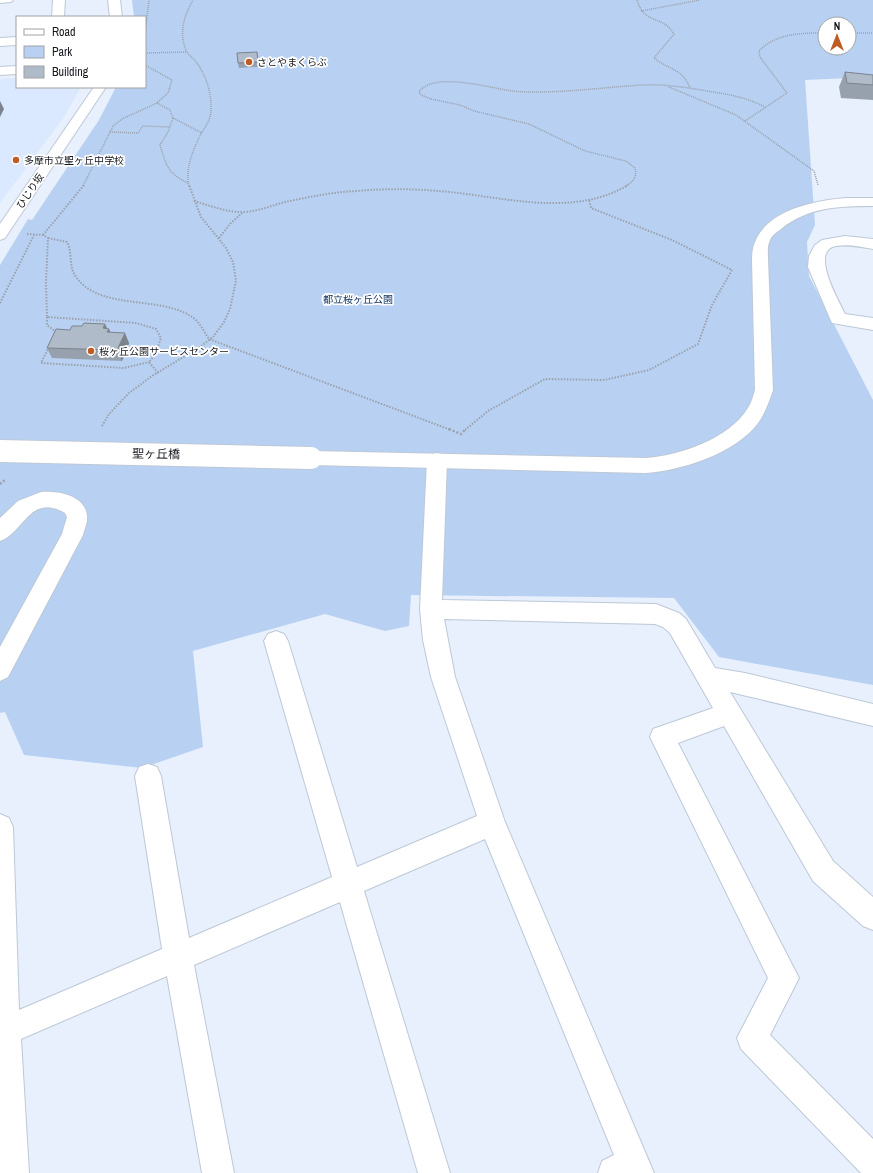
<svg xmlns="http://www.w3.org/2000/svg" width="873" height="1173" font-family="'Archivo Narrow','Noto Sans JP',sans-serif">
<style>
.built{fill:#dae9ff}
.green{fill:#b8d1f3;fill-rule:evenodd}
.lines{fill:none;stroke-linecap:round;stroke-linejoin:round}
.minor-casing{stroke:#bdc8d7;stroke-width:2}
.tertiary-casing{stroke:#bdc8d7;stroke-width:2}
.path-far2{stroke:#9aa1ab;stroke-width:1.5;stroke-dasharray:1 1;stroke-linecap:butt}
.path-far1{stroke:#9aa1ab;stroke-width:2;stroke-dasharray:1.5 1.5;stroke-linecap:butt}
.path{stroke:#9aa1ab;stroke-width:2.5;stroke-dasharray:2 2;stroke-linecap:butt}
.minor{fill:#fff;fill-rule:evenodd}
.tertiary{fill:#fff;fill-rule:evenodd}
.tertiary-bridge-casing{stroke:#bdc8d7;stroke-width:24;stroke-linecap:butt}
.tertiary-bridge{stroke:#fff;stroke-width:22}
.wall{fill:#97a1ae}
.shaded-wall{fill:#7b838d}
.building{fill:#b0bbca;stroke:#7b838d}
.poi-dot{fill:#bf5c24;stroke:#fff;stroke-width:1.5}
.labels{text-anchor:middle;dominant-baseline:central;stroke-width:3.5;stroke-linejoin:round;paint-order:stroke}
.far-poi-label{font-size:10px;fill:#14171d;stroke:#fff;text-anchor:start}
.far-street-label{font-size:10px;fill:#14171d;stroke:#fff}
.far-park-label{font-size:10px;fill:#103361;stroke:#fff}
.street-label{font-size:12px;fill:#14171d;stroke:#fff}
</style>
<rect width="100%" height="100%" fill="#e7f0fc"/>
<polygon class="built" points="17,78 17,87 81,87 64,117 0,203 0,79"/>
<path class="green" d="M132 0H873V77L805 80 815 225 807 242 809 276 873 400V685L719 657 674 598 411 595 409 626 385 631 325 614 193 651 203 747 142 768 24 755 5 712 0 713V265L28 219 32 220 99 120 116 87H145V17H134ZM825 24H849V48H825Z"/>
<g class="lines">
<g class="minor-casing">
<g id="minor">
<polygon points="0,0 13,0 11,2 0,3"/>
<polygon points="53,0 65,0 64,17 52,17"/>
<polygon points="17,37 17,45 0,46 0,38"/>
<path d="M845 236 873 239V249C861 247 848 244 836 246 809 251 839 301 845 314L873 318V330L832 323 808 267 809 256 815 245 822 240Z"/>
<polygon points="437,453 444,455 447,460 442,600 656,604 679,613 686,619 715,668 745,673 873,704 873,726 730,692 833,861 873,897 873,930 863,926 813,881 724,726 678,743 799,978 770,1035 873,1139 873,1173 861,1173 741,1049 737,1038 768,978 650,737 653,729 713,708 670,633 663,627 655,624 444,619 455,677 505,822 654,1173 598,1173 602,1161 614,1155 485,839 364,891 450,1173 418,1173 340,902 194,965 234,1173 202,1173 167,976 21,1039 29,1173 0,1173 0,814 9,818 13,827 19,1010 162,949 135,776 139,767 148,764 157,767 161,776 189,938 332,877 264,641 268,634 276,631 284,634 288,641 357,867 477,816 431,677 423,640 420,609 427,460 430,455"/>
<path d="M41 492C58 491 85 495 87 516 88 522 84 530 83 535L8 677 0 681V647L62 534 67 517 65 513C30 492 23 534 0 541V518L18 501Z"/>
</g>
</g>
<g class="tertiary-casing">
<g id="tertiary">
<polygon points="108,0 120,0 122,17 110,17"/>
<polygon points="17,66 17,74 0,75 0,67"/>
<polygon points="94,87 106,87 5,238 0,240 0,224"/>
<path d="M846 198H873V206C840 206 807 207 781 229 777 232 772 235 770 240 767 246 768 253 768 259L773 390C769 402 765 413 758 423 736 453 681 471 645 473L311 465 304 463 301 458 304 453 311 451 645 458C680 456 730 438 748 408 752 402 753 396 755 390L752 259C752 213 810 201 846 198Z"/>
</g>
</g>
<g class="path-far2">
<path d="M637 0C645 26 662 14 674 34L654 58C669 70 682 68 690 88"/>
<polyline points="641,11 700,0"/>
<polyline points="849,33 873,33"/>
<polyline points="145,34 149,0"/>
<polyline points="145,53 187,52"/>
<polyline points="669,87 736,115 814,171 818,185"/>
<polyline points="157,103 170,110 173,118 202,133"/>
<path d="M173 118 168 132 160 145C166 165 168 174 188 183"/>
<path d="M745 121 787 93 760 57 759 51C776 33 802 33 825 33"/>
<polyline points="110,132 138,133 143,126 170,127"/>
<polyline points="83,186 113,126 122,119 157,103 168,93 172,80 145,65"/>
<path d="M189 186C185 168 193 150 201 134 207 124 212 118 211 106 211 92 206 77 199 66 196 60 190 57 187 52 178 34 184 16 193 0"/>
<path d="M626 186C634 181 637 177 635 168L626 161 585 151 529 124 474 111 460 105 431 99 421 95 419 92C433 71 490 88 512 91 520 92 528 92 536 92 572 92 608 87 643 85 666 84 690 88 713 92 732 95 748 98 765 107"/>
</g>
<g class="path-far1">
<path d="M194 201C208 205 223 211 238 212 254 213 270 206 285 202 309 197 332 192 357 191 388 188 419 189 450 192 507 198 575 217 628 185"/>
<polyline points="27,234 43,235 48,238 46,283 47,317 136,323 156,329 161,338 155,355 149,362 158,373"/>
<polyline points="43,235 84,185"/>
<path d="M48 238 67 242C73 253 68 266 76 277 100 311 160 295 192 317 200 322 204 332 209 339L451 430"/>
<polyline points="219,238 230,224 243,212"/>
<polyline points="0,303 34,235"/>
<polyline points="47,317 47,325 56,332"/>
<polyline points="49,347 41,363 124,368 149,362"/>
<polyline points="102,426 109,414 129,393 152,376 200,347 213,337 224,322 230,309 236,281 233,262 226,248 201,217 189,185"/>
<polyline points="465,430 488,411 545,379 604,380 649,370 698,344 712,305 732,270 672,240 591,208 589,199"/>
</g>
<g class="path">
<polyline points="449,429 461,434 466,429"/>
<polyline points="0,484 6,479"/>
</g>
<use href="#minor" class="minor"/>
<use href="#tertiary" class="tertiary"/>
<g class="tertiary-bridge-casing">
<polyline id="tertiary-bridge" points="0,451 311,458"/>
</g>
<use href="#tertiary-bridge" class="tertiary-bridge"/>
</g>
<g class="wall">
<polygon points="257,52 258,57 258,67 239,68 238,63"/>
<polygon points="845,72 873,75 873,100 841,98 839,87"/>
<polygon points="108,329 109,329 110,333 129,343 122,361 52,358 47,348"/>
</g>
<g class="shaded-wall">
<polygon points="0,101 4,109 0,117"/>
<polygon points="105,324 108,330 109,329 113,339 103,328"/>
<polygon points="125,333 129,343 122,361 117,350"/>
</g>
<g class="building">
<polygon points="257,52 258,62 238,63 237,53"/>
<polygon points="845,72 873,75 873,85 847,83"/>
<polygon points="84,323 105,324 103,328 109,329 107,332 125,333 117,350 47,348 56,329 70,330 72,326 82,326"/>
</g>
<g class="poi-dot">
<circle cx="249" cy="62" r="4"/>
<circle cx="16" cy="160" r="4"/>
<circle cx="91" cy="351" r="4"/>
</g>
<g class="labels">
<g class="far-poi-label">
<text x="257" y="62">さとやまくらぶ</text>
<text x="24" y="160">多摩市立聖ヶ丘中学校</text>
<text x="99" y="351">桜ヶ丘公園サービスセンター</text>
</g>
<g class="far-street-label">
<text transform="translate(30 191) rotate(-56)">ひじり坂</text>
</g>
<g class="far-park-label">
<text x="358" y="299">都立桜ヶ丘公園</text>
</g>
<g class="street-label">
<text transform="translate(156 454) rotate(1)">聖ヶ丘橋</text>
</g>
</g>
<rect x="16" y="16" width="130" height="72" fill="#ffffff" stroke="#a1a2a5"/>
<rect x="24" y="29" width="20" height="6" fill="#ffffff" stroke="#a1a2a5"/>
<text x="52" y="36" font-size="12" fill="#14171d">Road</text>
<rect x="24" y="46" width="20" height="12" fill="#b8d1f3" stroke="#a1a2a5"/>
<text x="52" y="56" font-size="12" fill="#14171d">Park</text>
<rect x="24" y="66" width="20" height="12" fill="#b0bbca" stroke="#a1a2a5"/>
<text x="52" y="76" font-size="12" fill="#14171d">Building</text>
<g transform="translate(837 36)"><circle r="19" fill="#ffffff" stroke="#a1a2a5"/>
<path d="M0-3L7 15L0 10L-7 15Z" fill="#bf5c24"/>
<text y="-6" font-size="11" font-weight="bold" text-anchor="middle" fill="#14171d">N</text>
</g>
</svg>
